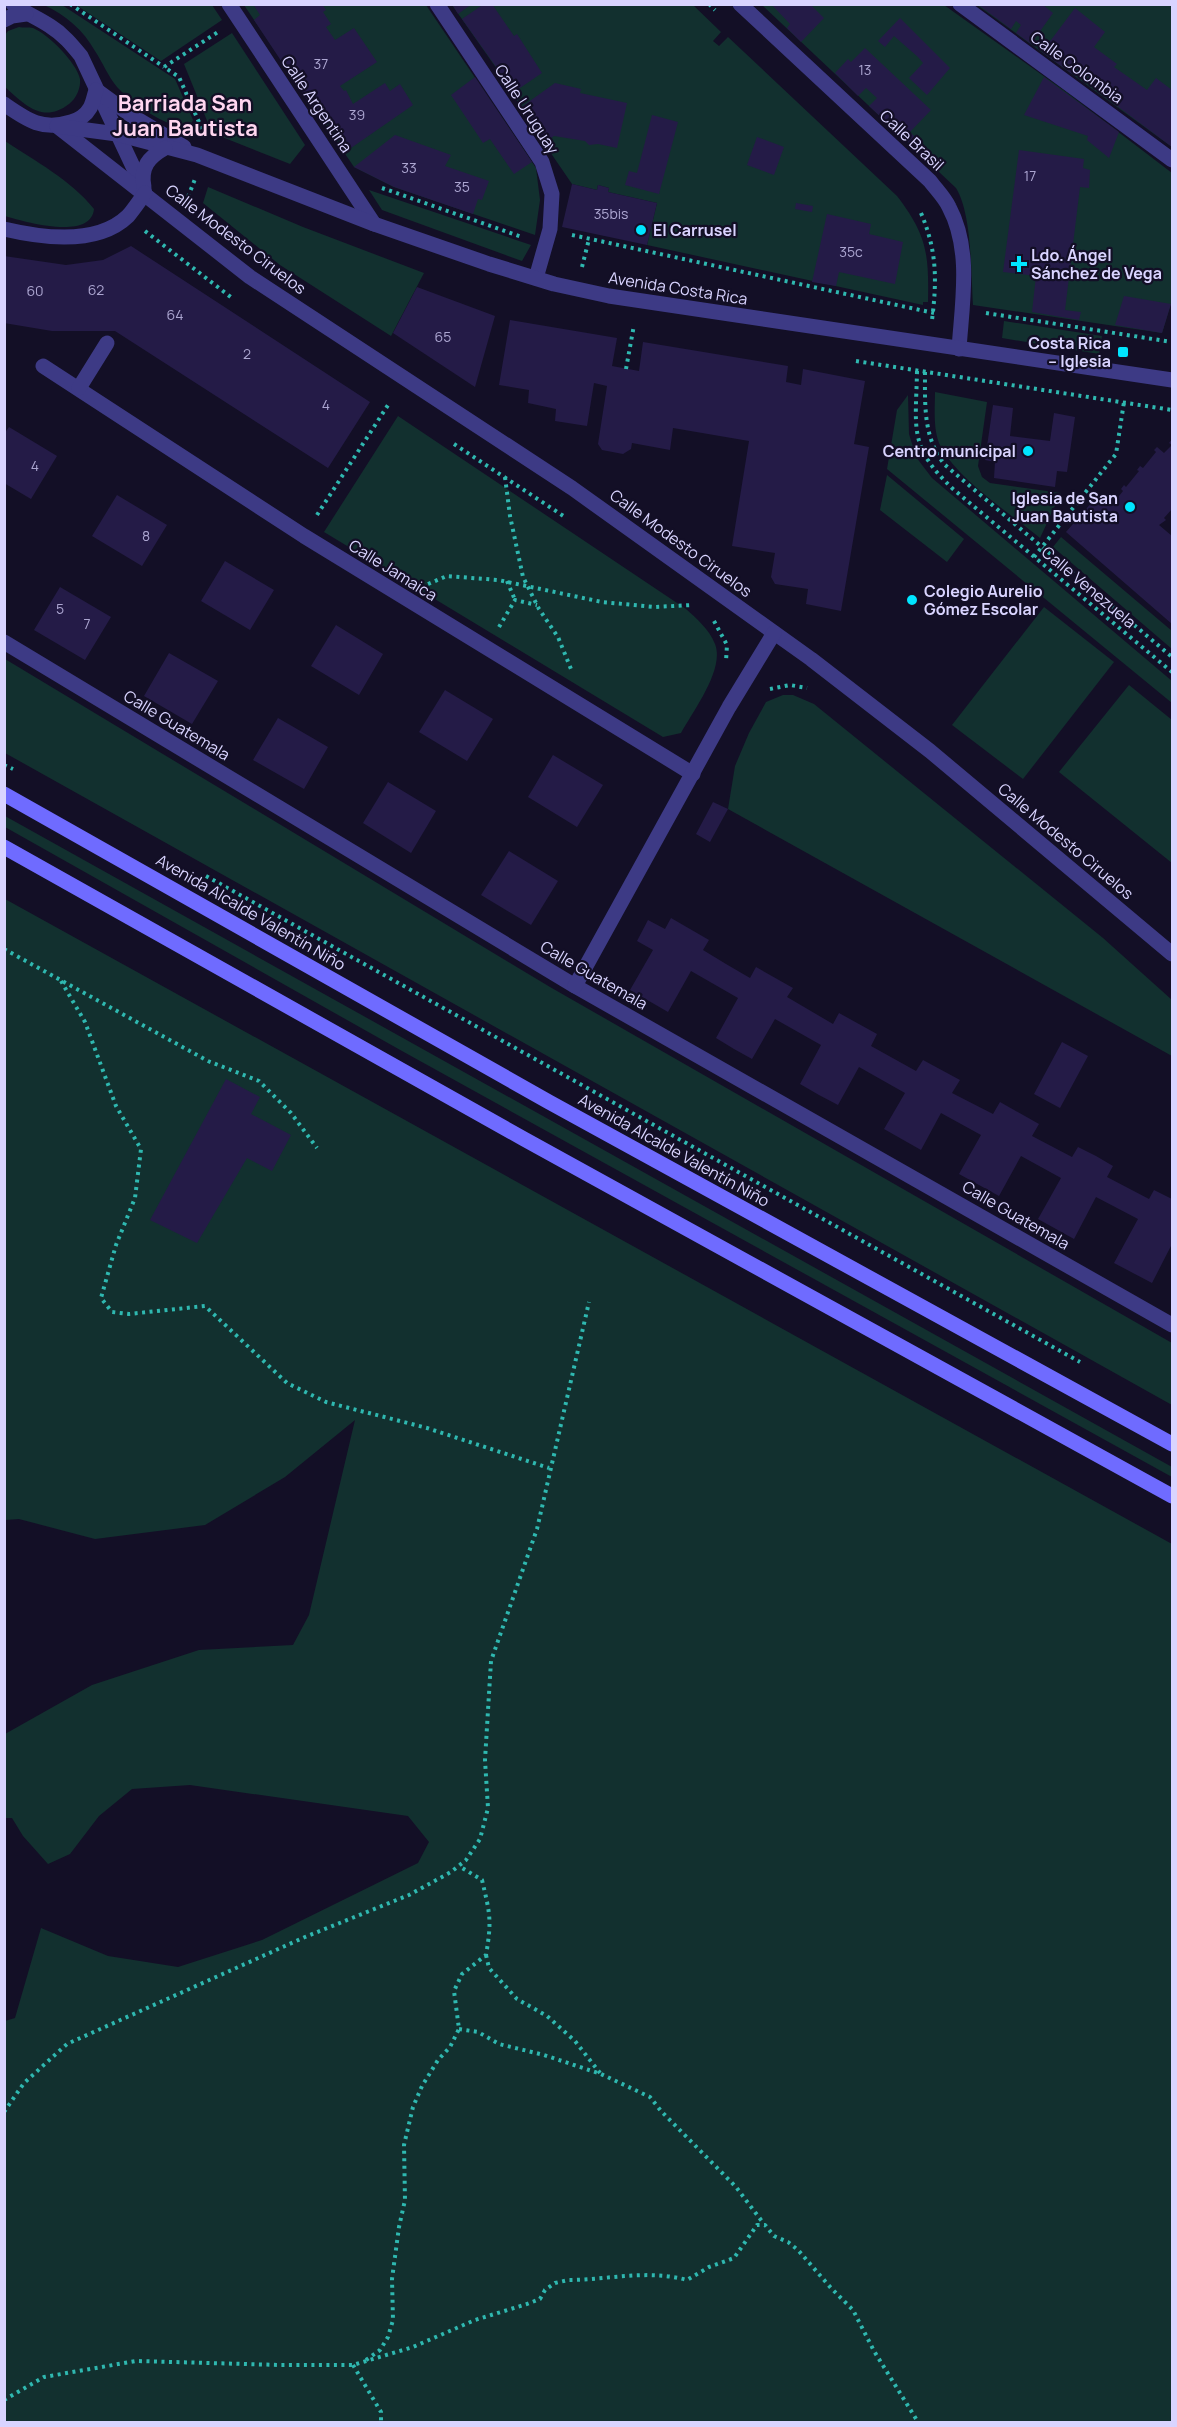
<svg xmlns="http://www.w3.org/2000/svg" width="1177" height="2427" font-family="Manrope,sans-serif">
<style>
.green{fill:#12302f}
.building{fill:#241b47}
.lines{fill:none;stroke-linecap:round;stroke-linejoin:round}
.path{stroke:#2fb8b0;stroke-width:4;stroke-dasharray:3 4.5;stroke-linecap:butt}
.street{stroke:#3d3a85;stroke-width:15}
.secondary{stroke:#6f6bff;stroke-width:15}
.poi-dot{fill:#00e5ff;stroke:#130f26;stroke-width:2}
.labels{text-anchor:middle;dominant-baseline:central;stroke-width:4.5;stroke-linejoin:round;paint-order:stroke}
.number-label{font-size:14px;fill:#aca6d1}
.street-label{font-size:16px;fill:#d9d4ff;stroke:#130f26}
.poi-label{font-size:16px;font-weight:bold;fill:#d9d4ff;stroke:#130f26;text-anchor:start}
.district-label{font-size:22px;font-weight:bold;fill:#ffd6f0;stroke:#130f26}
</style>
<rect width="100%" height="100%" fill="#130f26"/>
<g class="green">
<path d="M44 5H62L175 79 193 120 188 131C162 122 136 108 117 87 108 76 103 63 95 51 83 30 66 15 44 5Z"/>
<polygon points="76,5 212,5 222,20 161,61"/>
<polygon points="244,5 426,5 536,168 540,200 535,235 394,187 354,167"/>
<path d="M452 5H693L721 32 713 41 719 46 728 37 897 196C927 235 929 254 928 302H923V305L647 245 657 203 608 192 609 188 598 185 597 190 572 184 520 108 513 92Z"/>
<path d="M762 5H944L1066 92 1172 173V300L1162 333 973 305C971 273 972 214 956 188Z"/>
<polygon points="977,5 1172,5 1172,147"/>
<path d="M19 27C23 28 29 27 33 28 48 34 77 63 80 79 81 88 76 99 69 104 43 124 25 105 5 87V35L8 31Z"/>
<polygon points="232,33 305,145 290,164 212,133 184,64"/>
<path d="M5 141C35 161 71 180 94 209 91 241 25 222 5 216Z"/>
<polygon points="208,187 303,227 424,273 391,336 280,265 203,203"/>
<polygon points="369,190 531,245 522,261 382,210"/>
<polygon points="1004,321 1102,336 1099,354 1002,338"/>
<path d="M935 392 987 402 978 466 982 477 990 483 1061 493 1040 538C1012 515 953 476 939 443 933 427 935 408 935 392Z"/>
<polygon points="908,395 909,434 916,457 932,478 1172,681 1172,703 887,469 897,410"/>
<path d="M398 416 686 609C697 619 709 629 715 644 725 669 693 711 681 733L663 737 324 532Z"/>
<polygon points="887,475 964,539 947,562 880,510"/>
<polygon points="1061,537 1172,631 1172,649 1053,547"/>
<polygon points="1044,607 1114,662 1023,779 952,725"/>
<polygon points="5,659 550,987 1172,1343 1172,1405 5,753"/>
<polygon points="1129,685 1172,720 1172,863 1059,772"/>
<polygon points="783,695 793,695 814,704 1103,938 1172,1000 1172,1056 728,809 735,766 749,733 766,702"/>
<polygon points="5,816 1172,1467 1172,1477 402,1051 5,827"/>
<polygon points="5,899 1172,1544 1172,2422 5,2422 5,2021 15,2018 41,1928 108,1956 178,1967 262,1940 418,1863 429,1842 408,1816 190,1785 132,1789 99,1816 70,1854 48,1864 23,1836 12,1818 5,1818 5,1734 92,1685 199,1650 293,1645 309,1615 355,1420 285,1477 205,1525 95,1539 19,1519 5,1520"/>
</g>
<g class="building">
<polygon points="253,4 322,4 326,10 323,12 331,24 326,27 335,40 354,28 377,62 340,86 344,91 346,90 353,104 385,83 390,91 400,84 413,105 351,148 322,107 315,112 254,20 260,15"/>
<polygon points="452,4 472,4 458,14"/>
<polygon points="484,4 492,4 514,36 517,34 542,73 514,92 462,19"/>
<polygon points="771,4 810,4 824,18 801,42 787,28 790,24"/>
<polygon points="977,4 1042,4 1053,13 1031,44 1016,33 1021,25 1016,21 1011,29"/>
<polygon points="1075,8 1105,32 1094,47 1117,64 1114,67 1147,90 1156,78 1172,90 1172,147 1097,91 1101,86 1077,68 1072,74 1042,52"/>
<polygon points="900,18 950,68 927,95 909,78 923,63 918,57 894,36 885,47 878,41"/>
<polygon points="865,48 931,110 910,132 920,142 915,149 869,106 877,98 866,88 858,96 835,73 848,59 851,62"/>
<polygon points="475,77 532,162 514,174 490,139 483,143 451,95"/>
<polygon points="1044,77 1119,132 1109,158 1087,140 1088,136 1024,115"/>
<polygon points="555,83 581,89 580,93 627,103 617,148 598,144 589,145 585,141 554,136 544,143 520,108"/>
<polygon points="652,115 678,122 659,194 625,185 629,171 637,173"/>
<polygon points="395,135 451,155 445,166 489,181 482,200 478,199 473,214 394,187 354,167"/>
<polygon points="757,137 784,147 774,175 747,165"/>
<polygon points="1019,150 1084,159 1083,168 1090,170 1089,188 1080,187 1065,310 1081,312 1079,320 1032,312 1036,276 1003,272"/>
<polygon points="572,184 597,190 598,185 609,188 608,192 657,203 647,245 562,227"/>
<polygon points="796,203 813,206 812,212 795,209"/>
<polygon points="827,214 871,224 869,234 903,242 895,284 839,272 836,286 812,282"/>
<polygon points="131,246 370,402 328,468 115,331 52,331 4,323 4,256 66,265 103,260"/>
<polygon points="417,287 495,316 475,387 393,333"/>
<polygon points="1124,296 1171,304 1162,333 1115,325"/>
<polygon points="510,320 617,338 612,366 639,371 643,342 788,366 786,382 801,385 803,369 865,381 854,444 869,447 841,611 806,604 808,589 775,584 771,577 775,553 732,546 749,441 673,428 670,450 632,443 631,449 623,454 602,450 598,444 607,386 594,383 587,426 555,421 556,409 528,403 529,390 499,385"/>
<polygon points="993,405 1013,408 1010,436 1050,441 1054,413 1075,417 1067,472 1057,471 1055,487 994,478 995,462 985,460"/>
<polygon points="9,427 57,456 31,499 4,483 4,434"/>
<polygon points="1172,439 1172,509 1164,518 1166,520 1159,525 1172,536 1172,624 1066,532 1099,494 1112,505 1123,491 1121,489 1124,485 1126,487 1139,471 1137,470 1140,466 1143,468 1156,452 1154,450 1157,447 1164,453 1172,445 1169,443"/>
<polygon points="117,495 167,525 142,566 92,536"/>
<polygon points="225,561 274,590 250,630 201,601"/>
<polygon points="60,587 111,617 85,660 34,630"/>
<polygon points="336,625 383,654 359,695 311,666"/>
<polygon points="169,653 218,681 192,724 144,696"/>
<polygon points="445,690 493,719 467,761 419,732"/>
<polygon points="278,718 328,747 304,789 253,760"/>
<polygon points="553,755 603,785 577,827 528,797"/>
<polygon points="388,782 436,811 411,853 363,823"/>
<polygon points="713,802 728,809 710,842 696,834"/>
<polygon points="509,851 558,881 531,925 481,895"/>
<polygon points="671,918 709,940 703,950 726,964 750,978 756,967 793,988 787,997 833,1024 839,1013 877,1034 871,1046 916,1071 923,1060 960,1080 952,1093 993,1114 1000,1102 1039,1124 1032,1136 1072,1157 1078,1147 1096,1156 1113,1166 1107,1177 1149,1199 1154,1190 1172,1199 1172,1244 1152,1283 1114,1263 1138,1219 1096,1197 1074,1239 1038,1219 1061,1178 1021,1156 999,1196 959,1174 981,1135 941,1113 921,1150 884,1129 905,1093 859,1067 838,1105 819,1095 800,1084 821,1045 775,1019 752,1059 734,1049 716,1038 738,998 691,971 668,1012 630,990 653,950 637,941 648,920 665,929"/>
<polygon points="1062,1042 1088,1056 1060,1108 1034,1094"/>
<polygon points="226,1079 260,1097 251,1114 291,1135 272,1171 247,1158 197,1243 150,1220"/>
</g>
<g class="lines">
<g class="path">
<polyline points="70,4 164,67"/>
<polyline points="709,4 715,10"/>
<polyline points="202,129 179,77 164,67 218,32"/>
<polyline points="382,188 522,237"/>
<polyline points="188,197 195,179"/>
<path d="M921 213C937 251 937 280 932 320"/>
<polyline points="145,231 232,298"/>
<polyline points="572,235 934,313"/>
<polyline points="582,267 589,239"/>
<polyline points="986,313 1172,342"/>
<polyline points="856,361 1172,410"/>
<polyline points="626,369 634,325"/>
<path d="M917 371C916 429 908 446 953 489L1172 672"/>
<path d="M925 372C925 405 923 438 945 465L1172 657"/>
<polyline points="454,444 565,517"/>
<polyline points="505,477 510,516 523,577 539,609 558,637 571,669"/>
<polyline points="317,515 390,402"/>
<polyline points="1034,557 1116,454 1124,402"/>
<polyline points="507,581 515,600"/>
<polyline points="428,584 447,576 498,580 602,602 655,607 692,605"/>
<polyline points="714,621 727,645 726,661"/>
<polyline points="499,627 515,600 537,605"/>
<polyline points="770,689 790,685 807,688"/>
<polyline points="4,765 13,769"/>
<polyline points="206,876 1080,1362"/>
<polyline points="4,949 208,1061 259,1081 291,1113 317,1148"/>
<polyline points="61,981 85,1022 116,1106 141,1149 135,1198 116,1245 101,1298 112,1312 129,1314 205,1306 287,1383 326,1402 427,1428 549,1468"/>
<polyline points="486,1955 489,1968 517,1999 547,2016 575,2041 600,2073"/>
<polyline points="459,2029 478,2032 499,2044 544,2055 601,2074 650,2097 661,2111 736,2187 764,2224"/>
<polyline points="4,2112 24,2083 67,2044 305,1937 409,1895 451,1872 466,1860 480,1839 488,1808 485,1760 491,1661 537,1529 589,1302"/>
<path d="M366 2360 380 2350 388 2337 393 2320 392 2279 399 2227 405 2200 404 2145 413 2107 422 2086 438 2060 450 2047 459 2029 454 1991 462 1974 486 1955C492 1920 490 1914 482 1880L459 1866"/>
<polyline points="353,2365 381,2412 381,2422"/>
<path d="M4 2400 44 2377 136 2361 281 2365H353L413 2347 475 2320 527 2304 540 2299 545 2290 555 2283 568 2280C608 2280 647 2269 687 2280L709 2267 734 2258 757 2225H765L774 2236 788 2242 798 2250 831 2288 853 2310 874 2351 918 2422"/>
</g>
<g class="street">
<path d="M13 4C25 13 38 18 50 26 63 34 72 45 81 56L144 190"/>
<polyline points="229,4 374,224"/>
<polyline points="437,4 542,162 552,194 550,229 536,278"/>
<path d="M740 4 930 181C936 189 945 198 949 207 972 250 962 303 959 349"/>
<polyline points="960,4 1172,160"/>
<polyline points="4,20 12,16 26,14"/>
<polyline points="99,92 132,116 184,147"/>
<path d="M4 104C27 120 42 131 71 122 78 120 86 115 90 108 93 103 94 96 96 90"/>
<polyline points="57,126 250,277 572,488 811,659 930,751 1172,954"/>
<polyline points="57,126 117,134 197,155 374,224 489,264 554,284 609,296 1172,380"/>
<path d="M144 187C140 167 149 157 165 148"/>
<path d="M4 229C42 238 97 246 128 216 134 209 140 200 145 193"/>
<polyline points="43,366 304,536 693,774"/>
<polyline points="79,388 107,343"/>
<polyline points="4,642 575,986 1172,1325"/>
<polyline points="575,986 729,707 774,633"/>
</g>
<g class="secondary">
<polyline points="4,794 549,1102 1172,1444"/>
<polyline points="4,847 524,1139 1172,1496"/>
</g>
</g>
<g class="poi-dot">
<circle cx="641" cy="230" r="6"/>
<path d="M1016 255h6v6h6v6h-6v6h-6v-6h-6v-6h6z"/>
<rect x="1117" y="346" width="12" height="12" rx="3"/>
<circle cx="1028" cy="451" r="6"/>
<circle cx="1130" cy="507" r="6"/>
<circle cx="912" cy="600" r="6"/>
</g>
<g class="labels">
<g class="number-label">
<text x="321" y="63">37</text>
<text x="865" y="69">13</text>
<text x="357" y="114">39</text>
<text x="409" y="167">33</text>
<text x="1030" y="175">17</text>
<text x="462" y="186">35</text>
<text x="611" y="213">35bis</text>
<text x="851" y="251">35c</text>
<text x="96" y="289">62</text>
<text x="35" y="290">60</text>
<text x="175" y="314">64</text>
<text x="443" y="336">65</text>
<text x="247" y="353">2</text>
<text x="326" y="404">4</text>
<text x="35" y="465">4</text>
<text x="146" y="535">8</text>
<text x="60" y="608">5</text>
<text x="87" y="623">7</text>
</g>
<g class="street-label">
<text transform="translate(1077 67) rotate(36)">Calle Colombia</text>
<text transform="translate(317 104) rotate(56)">Calle Argentina</text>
<text transform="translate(527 109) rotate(57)">Calle Uruguay</text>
<text transform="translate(912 140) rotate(43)">Calle Brasil</text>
<text transform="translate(236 239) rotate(37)">Calle Modesto Ciruelos</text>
<text transform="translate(678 288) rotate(9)">Avenida Costa Rica</text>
<text transform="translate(681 543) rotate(36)">Calle Modesto Ciruelos</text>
<text transform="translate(393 570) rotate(32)">Calle Jamaica</text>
<text transform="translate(1089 587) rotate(40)">Calle Venezuela</text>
<text transform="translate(177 725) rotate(31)">Calle Guatemala</text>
<text transform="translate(1066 841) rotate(40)">Calle Modesto Ciruelos</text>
<text transform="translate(251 912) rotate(30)">Avenida Alcalde Valentín Niño</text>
<text transform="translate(594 975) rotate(30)">Calle Guatemala</text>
<text transform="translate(674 1150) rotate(29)">Avenida Alcalde Valentín Niño</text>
<text transform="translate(1016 1215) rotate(30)">Calle Guatemala</text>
</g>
<g class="poi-label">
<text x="653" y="230">El Carrusel</text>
<text x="1031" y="255">Ldo. Ángel<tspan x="1031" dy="18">Sánchez de Vega</tspan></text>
<text x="1111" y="343" text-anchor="end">Costa Rica<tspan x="1111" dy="18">– Iglesia</tspan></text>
<text x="1016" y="451" text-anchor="end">Centro municipal</text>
<text x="1118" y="498" text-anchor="end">Iglesia de San<tspan x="1118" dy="18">Juan Bautista</tspan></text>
<text x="924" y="591">Colegio Aurelio<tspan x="924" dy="18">Gómez Escolar</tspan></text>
</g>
<g class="district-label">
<text x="185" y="103">Barriada San<tspan x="185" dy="25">Juan Bautista</tspan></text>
</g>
</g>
<rect width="1177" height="2427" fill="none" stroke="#d9d4ff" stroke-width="12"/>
</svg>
